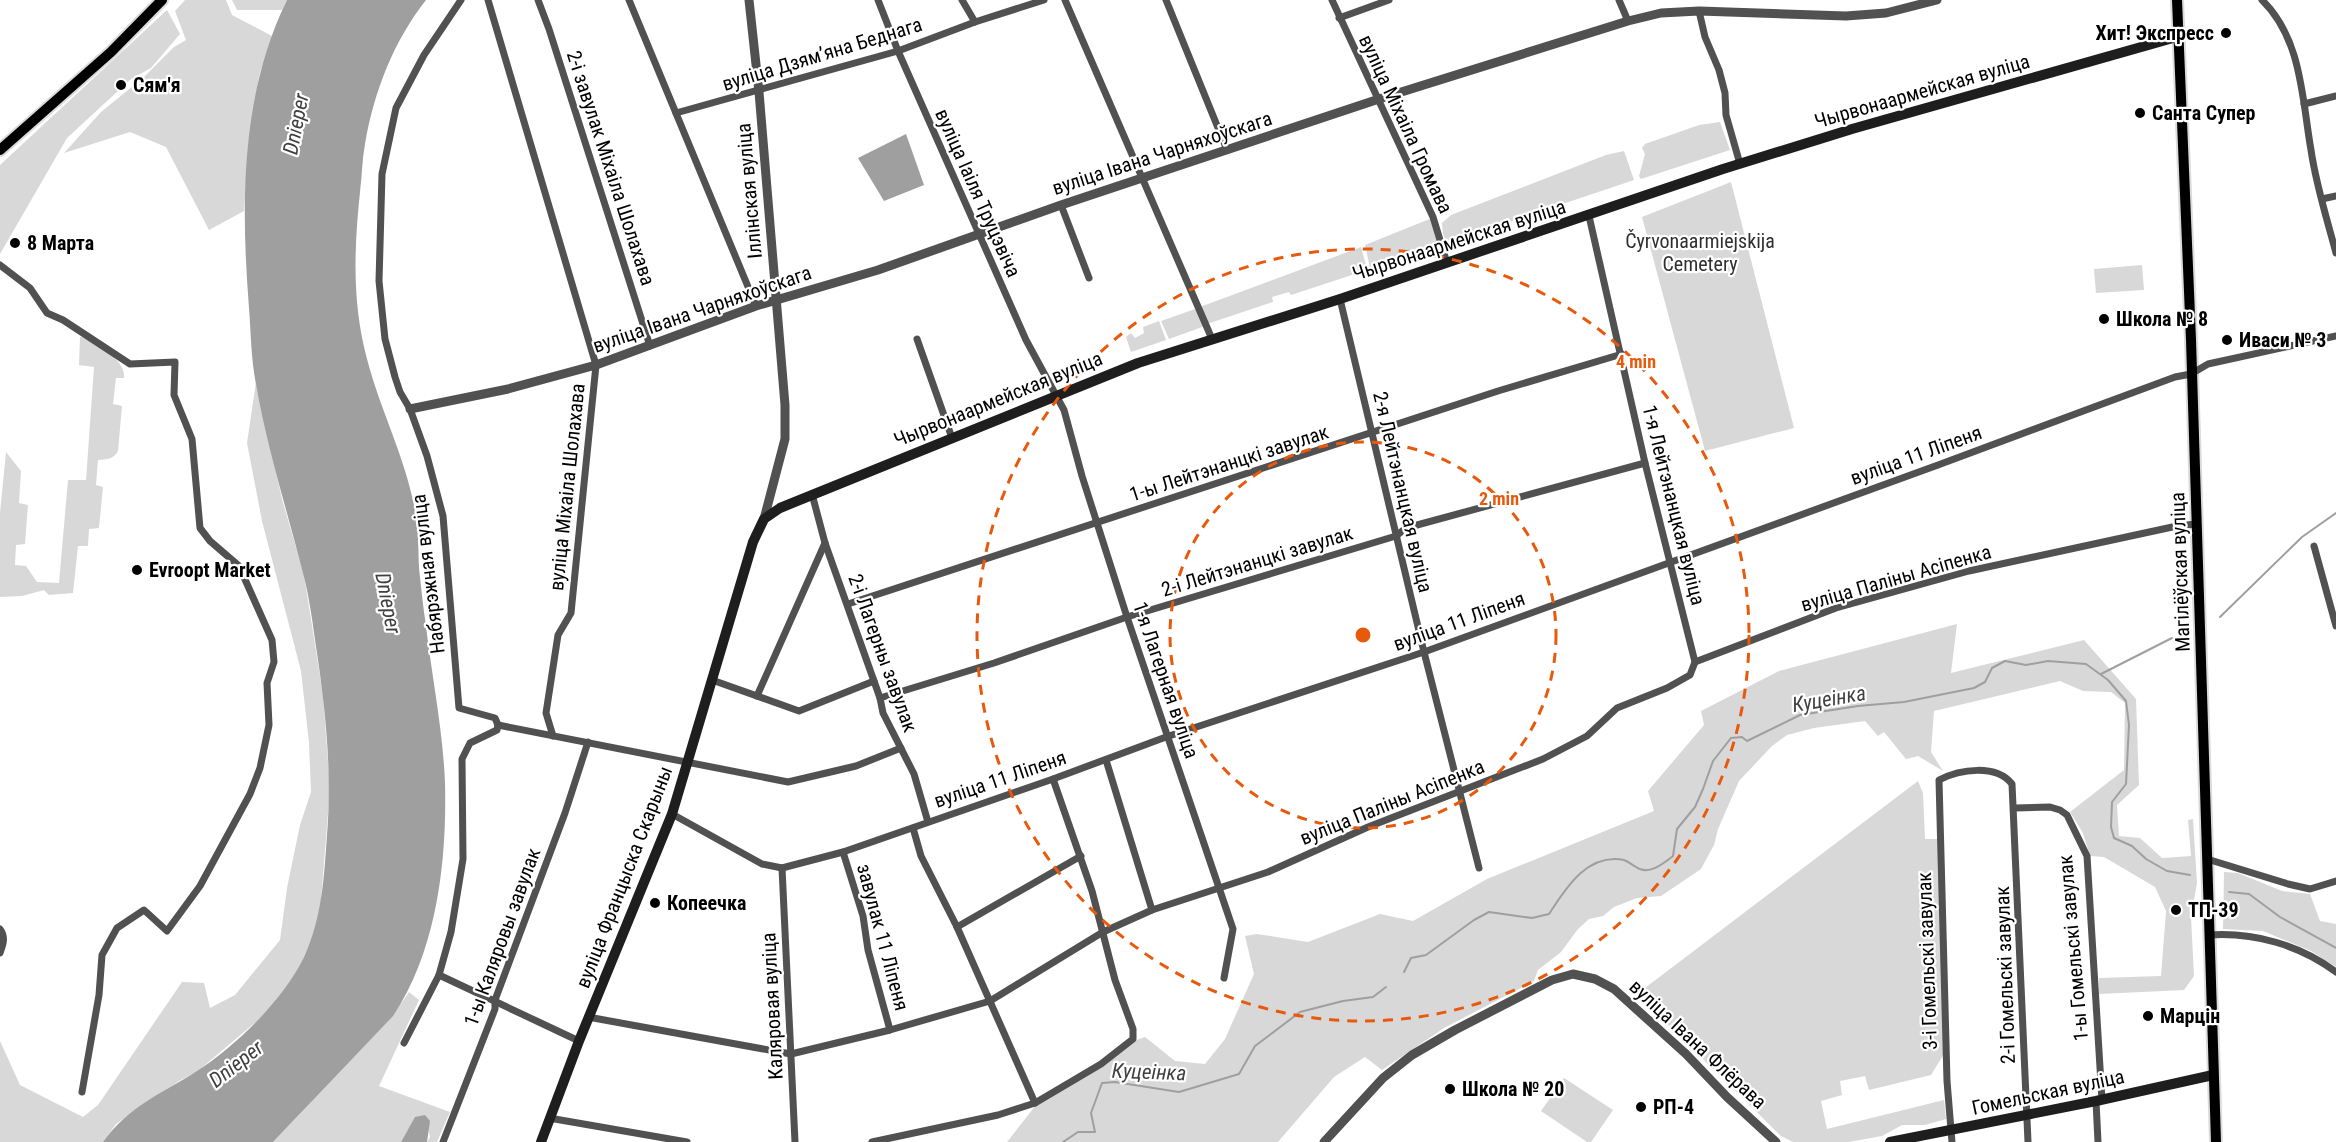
<svg xmlns="http://www.w3.org/2000/svg" width="2336" height="1142" font-family="'Roboto Condensed',sans-serif">
<style>
.green{fill:#d8d8d8}
.water{fill:#9f9f9f}
.lines{fill:none;stroke-linecap:round;stroke-linejoin:round}
.stream{stroke:#9f9f9f;stroke-width:2}
.primary-casing{stroke:#dbdbdb;stroke-width:14}
.minor{stroke:#515151;stroke-width:7}
.tertiary{stroke:#515151;stroke-width:9}
.secondary{stroke:#1e1e1e;stroke-width:10}
.primary{stroke:#000;stroke-width:10}
.ring{fill:none;stroke:#e8590c;stroke-width:3;stroke-dasharray:10 8}
.poi-dot{fill:#000;stroke:#fff;stroke-width:2}
.labels{text-anchor:middle;dominant-baseline:central;stroke-width:4.5;stroke-linejoin:round;paint-order:stroke}
.poi-label{font-size:20px;font-weight:bold;fill:#000;stroke:#fff;text-anchor:start}
.street-label{font-size:20px;fill:#000;stroke:#fff}
.park-label{font-size:20px;fill:#2f2f2f;stroke:#fff}
.water-label{font-size:21px;font-style:italic;fill:#404040;stroke:#fff}
.centre{fill:#e8590c;stroke:#fff;stroke-width:3}
.ring-label{font-size:18px;text-anchor:middle;font-weight:bold;fill:#e8590c;stroke:#fff;stroke-width:4.5;stroke-linejoin:round;paint-order:stroke}
</style>
<rect width="100%" height="100%" fill="#fff"/>
<g class="green">
<polygon points="185,0 226,0 232,15 272,36 259,76 248,146 244,211 209,230 166,147 130,132 64,153 101,112 144,77 174,47 186,40 175,11"/>
<polygon points="232,0 287,0 282,10 237,10"/>
<polygon points="167,10 180,34 151,68 131,79 67,138 0,254 0,165"/>
<polygon points="1720,122 1730,150 1641,179 1639,176 1645,154 1642,148 1645,144 1699,125"/>
<polygon points="1624,151 1634,180 1447,243 1443,234 1442,223 1451,215 1606,155"/>
<polygon points="1731,182 1794,428 1705,451 1642,217"/>
<polygon points="1432,218 1437,239 1436,246 1370,268 1365,245"/>
<polygon points="1361,247 1367,269 1364,271 1291,295 1289,292 1272,297 1273,302 1207,324 1200,307"/>
<polygon points="2142,265 2144,290 2096,293 2094,269"/>
<polygon points="1198,308 1205,326 1169,339 1161,321"/>
<polygon points="1159,321 1166,340 1131,352 1126,337 1131,333 1135,338 1144,333 1143,327"/>
<path d="M80 337H83C97 346 126 359 124 378H116L113 404 122 406 118 451C113 460 107 459 98 460L96 485 103 487 99 528 89 529 88 546H78L73 593 49 595 44 590 22 596 0 597V513L6 452 21 471 19 503 28 505 25 544 16 545 15 565 26 566 37 582 59 583 68 480H86L94 367 79 365Z"/>
<polygon points="256,382 282,499 304,575 323,695 330,788 320,913 314,935 302,961 290,983 275,1002 257,1021 198,1071 179,1081 116,1124 103,1142 0,1142 0,1041 20,1085 83,1117 98,1105 182,982 204,983 210,1008 235,995 280,940 287,888 300,825 311,792 309,743 301,671 262,521 247,443"/>
<polygon points="1957,624 1951,673 2084,640 2136,699 2139,785 2117,805 2119,836 2140,838 2162,858 2191,856 2188,820 2193,819 2197,883 2191,917 2194,976 2184,990 2099,994 2099,978 2161,976 2166,911 2155,887 2104,857 2090,856 2083,833 2070,812 2124,770 2125,703 2111,692 2083,691 2060,681 1934,711 1931,752 1943,771 1918,756 1906,759 1884,732 1878,736 1865,721 1814,728 1787,735 1772,746 1739,781 1718,829 1714,845 1701,869 1661,896 1637,898 1614,907 1603,916 1589,919 1578,929 1561,952 1538,970 1534,981 1444,1028 1382,1070 1365,1057 1334,1077 1278,1142 1007,1142 1043,1096 1130,1042 1145,1037 1175,1061 1205,1064 1225,1039 1254,974 1245,936 1257,934 1308,942 1380,914 1413,921 1487,879 1654,811 1648,791 1704,725 1701,711 1779,671"/>
<polygon points="1918,781 1923,793 1925,839 1938,839 1944,1054 1931,1075 1869,1090 1865,1076 1840,1081 1842,1095 1821,1101 1827,1129 1944,1100 1946,1119 1925,1125 1902,1125 1882,1136 1849,1142 1793,1142 1781,1136 1637,994"/>
<polygon points="2224,872 2238,873 2282,891 2310,894 2320,921 2336,924 2336,967 2311,951 2263,931 2223,929"/>
<path d="M409 992 419 1000 379 1086 450 1112 437 1142H427L430 1137 425 1115 415 1118 401 1142H273C298 1117 321 1090 345 1065 369 1040 390 1021 409 992Z"/>
<polygon points="1564,1078 1613,1110 1591,1142 1587,1142 1541,1111"/>
</g>
<g class="water">
<path d="M287 0H426C393 42 374 92 365 144 362 160 362 176 360 192 354 249 352 303 367 359 380 409 404 455 414 505 419 525 418 547 419 568 421 587 423 606 426 626 432 678 443 730 445 783 447 861 437 950 393 1016L273 1142H103C129 1106 161 1094 197 1071 236 1046 284 999 304 957 322 918 324 878 327 835 332 774 326 714 317 653 313 627 310 599 303 573 287 510 267 448 256 384 251 359 251 333 249 308 241 205 240 96 287 0Z"/>
<polygon points="906,134 924,185 884,201 858,158"/>
<polygon points="425,1115 430,1121 427,1142 401,1142 415,1117"/>
</g>
<g class="lines">
<g class="stream">
<polyline points="2220,617 2302,537 2336,513"/>
<polyline points="2101,674 2172,638"/>
<polyline points="2229,892 2249,894 2280,917 2336,948"/>
<path d="M1404 972 1411 958 1426 955 1474 920 1489 912 1532 918 1549 914C1566 888 1587 853 1624 860 1629 862 1631 864 1636 867 1648 876 1663 864 1673 856L1677 829 1695 807 1703 789 1713 761 1731 738 1742 737 1747 741 1800 715 1858 706 1904 702 1974 688 1985 682 1992 668 2005 661 2026 665 2048 661 2086 664 2108 680 2126 701 2129 725 2126 784 2112 802 2111 827 2114 838 2132 846 2146 859 2167 871 2190 875"/>
<polyline points="1063,1142 1078,1132 1095,1132 1091,1113 1102,1083 1115,1082 1179,1092 1239,1074 1255,1046 1300,1012 1343,1001 1373,997 1386,987"/>
</g>
<g class="primary-casing">
<g id="primary">
<polyline points="2177,0 2191,340 2216,1142"/>
<polyline points="0,150 111,52 162,0"/>
</g>
</g>
<g class="minor">
<polyline points="488,0 596,365 571,613 558,635 546,713 553,736"/>
<polyline points="538,0 549,29 650,346"/>
<polyline points="629,0 756,306"/>
<polyline points="878,0 898,51 1026,340 1064,410 1082,476 1127,617 1233,929 1224,978"/>
<polyline points="962,0 975,22"/>
<polyline points="1065,0 1212,339"/>
<polyline points="1166,0 1227,150"/>
<polyline points="1332,0 1433,217 1447,263"/>
<polyline points="1619,0 1628,21"/>
<path d="M2262 0C2302 39 2302 99 2311 150 2316 185 2327 219 2336 253"/>
<polyline points="1699,11 1705,37 1719,70 1725,93 1726,115 1740,164"/>
<polyline points="1339,18 1389,0"/>
<polyline points="2304,104 2336,96"/>
<polyline points="676,113 898,51 975,22 1044,0"/>
<polyline points="2322,199 2336,196"/>
<polyline points="1061,205 1089,278"/>
<polyline points="1589,216 1645,463 1695,662"/>
<polyline points="0,265 30,288 47,313 63,320 130,364 175,362 174,395 192,439 200,528 210,541 239,566 272,640 274,662 267,683 269,725 260,768 250,794 200,886 167,931 144,910 117,928 102,955 99,995 82,1092"/>
<polyline points="1340,299 1424,652 1479,868"/>
<polyline points="917,339 952,438"/>
<polyline points="812,494 825,543 880,698 883,713 914,774 928,822"/>
<polyline points="2314,546 2336,626"/>
<polyline points="848,604 1498,391 1622,354"/>
<polyline points="712,680 799,711 874,681"/>
<polyline points="757,696 825,543"/>
<polyline points="880,698 994,663 1127,617 1396,536 1406,528 1645,463"/>
<polyline points="498,725 788,782 856,766 901,748"/>
<polyline points="1106,760 1152,910"/>
<polyline points="2015,808 2050,807 2060,810 2067,815 2087,856 2102,1100"/>
<polyline points="672,814 762,864 782,868 843,852 1053,779 1166,737 1424,652 1938,465 2175,377 2191,374 2208,364 2336,336"/>
<polyline points="913,828 921,856 957,927 1035,1103"/>
<polyline points="843,852 863,916 868,950 890,1030"/>
<polyline points="2207,859 2288,884 2310,889 2336,881"/>
<polyline points="782,868 795,1142"/>
<polyline points="957,927 1081,856"/>
<path d="M0 929C6 937 3 945 0 953"/>
<path d="M2209 935C2254 932 2300 945 2336 972"/>
<polyline points="439,975 579,1041"/>
<polyline points="588,1017 791,1054 890,1030 990,1001 1103,932 1152,910 1268,872 1368,827 1543,759 1587,736 1617,708 1667,688 1690,675 1695,662 1836,608 1969,571 2177,526 2196,524"/>
<polyline points="404,1043 439,975 451,932 463,859 462,759 470,743 497,730 498,725 495,718 459,708 443,516 427,456 410,409 400,392 395,377 385,339 379,281 382,174 396,108 424,55 461,0"/>
<polyline points="2096,1101 2098,1142"/>
<polyline points="549,1118 687,1142"/>
<polyline points="443,1142 495,1009 495,1000 565,813 588,742"/>
<polyline points="872,1142 998,1115 1035,1103 1101,1064 1133,1039 1133,1029 1115,980 1092,891 1053,779"/>
<path d="M1952 1142 1947 1081 1939 780C1960 769 1996 764 2012 784L2028 1142"/>
</g>
<g class="tertiary">
<polyline points="749,0 759,92 785,405 785,439 764,519"/>
<polyline points="410,409 508,389 596,365 756,306 878,270 1061,205 1379,99 1628,21 1661,13 1699,11 1846,16 1886,13 1937,0"/>
<polyline points="1324,1142 1383,1078 1412,1055 1455,1030 1552,980 1573,974 1595,979 1614,989 1686,1054 1727,1097 1776,1142"/>
</g>
<g class="secondary">
<polyline points="541,1142 579,1041 672,814 753,542 764,519 780,508 1138,363 1340,299 1723,169 1852,129 2180,36"/>
<polyline points="1890,1142 2096,1101 2213,1075"/>
</g>
<use href="#primary" class="primary"/>
</g>
<g class="ring">
<circle cx="1363" cy="635" r="193"/>
<circle cx="1363" cy="635" r="386"/>
</g>
<g class="poi-dot">
<circle cx="2226" cy="33" r="6"/>
<circle cx="121" cy="85" r="6"/>
<circle cx="2140" cy="113" r="6"/>
<circle cx="15" cy="243" r="6"/>
<circle cx="2104" cy="319" r="6"/>
<circle cx="2227" cy="340" r="6"/>
<circle cx="137" cy="570" r="6"/>
<circle cx="655" cy="903" r="6"/>
<circle cx="2176" cy="910" r="6"/>
<circle cx="2148" cy="1016" r="6"/>
<circle cx="1450" cy="1089" r="6"/>
<circle cx="1641" cy="1107" r="6"/>
</g>
<g class="labels">
<g class="poi-label">
<text x="2214" y="33" text-anchor="end">Хит! Экспресс</text>
<text x="133" y="85">Сям'я</text>
<text x="2152" y="113">Санта Супер</text>
<text x="27" y="243">8 Марта</text>
<text x="2116" y="319">Школа № 8</text>
<text x="2239" y="340">Иваси № 3</text>
<text x="149" y="570">Evroopt Market</text>
<text x="667" y="903">Копеечка</text>
<text x="2188" y="910">ТП-39</text>
<text x="2160" y="1016">Марцін</text>
<text x="1462" y="1089">Школа № 20</text>
<text x="1653" y="1107">РП-4</text>
</g>
<g class="street-label">
<text transform="translate(822 54) rotate(-17)">вуліца Дзямʼяна Беднага</text>
<text transform="translate(1922 91) rotate(-16)">Чырвонаармейская вуліца</text>
<text transform="translate(1406 124) rotate(65)">вуліца Міхаіла Громава</text>
<text transform="translate(1162 153) rotate(-18)">вуліца Івана Чарняхоўскага</text>
<text transform="translate(611 168) rotate(72)">2-і завулак Міхаіла Шолахава</text>
<text transform="translate(749 191) rotate(-95)">Іллінская вуліца</text>
<text transform="translate(978 193) rotate(66)">вуліца Іаіля Труцэвіча</text>
<text transform="translate(1459 240) rotate(-18)">Чырвонаармейская вуліца</text>
<text transform="translate(702 309) rotate(-19)">вуліца Івана Чарняхоўскага</text>
<text transform="translate(998 399) rotate(-22)">Чырвонаармейская вуліца</text>
<text transform="translate(1916 455) rotate(-20)">вуліца 11 Ліпеня</text>
<text transform="translate(1229 463) rotate(-18)">1-ы Лейтэнанцкі завулак</text>
<text transform="translate(567 487) rotate(-84)">вуліца Міхаіла Шолахава</text>
<text transform="translate(1403 492) rotate(77)">2-я Лейтэнанцкая вуліца</text>
<text transform="translate(1674 505) rotate(76)">1-я Лейтэнанцкая вуліца</text>
<text transform="translate(1257 561) rotate(-17)">2-і Лейтэнанцкі завулак</text>
<text transform="translate(2180 572) rotate(-92)">Магілёўская вуліца</text>
<text transform="translate(428 574) rotate(-97)">Набярэжная вуліца</text>
<text transform="translate(1896 578) rotate(-16)">вуліца Паліны Асіпенка</text>
<text transform="translate(1459 621) rotate(-20)">вуліца 11 Ліпеня</text>
<text transform="translate(883 653) rotate(70)">2-і Лагерны завулак</text>
<text transform="translate(1166 680) rotate(71)">1-я Лагерная вуліца</text>
<text transform="translate(1000 779) rotate(-19)">вуліца 11 Ліпеня</text>
<text transform="translate(1392 802) rotate(-22)">вуліца Паліны Асіпенка</text>
<text transform="translate(624 877) rotate(-69)">вуліца Францыска Скарыны</text>
<text transform="translate(502 937) rotate(-70)">1-ы Каляровы завулак</text>
<text transform="translate(883 937) rotate(75)">завулак 11 Ліпеня</text>
<text transform="translate(2073 948) rotate(-95)">1-ы Гомельскі завулак</text>
<text transform="translate(1927 961) rotate(-92)">3-і Гомельскі завулак</text>
<text transform="translate(2005 975) rotate(-92)">2-і Гомельскі завулак</text>
<text transform="translate(772 1006) rotate(-93)">Каляровая вуліца</text>
<text transform="translate(1698 1044) rotate(43)">вуліца Івана Флёрава</text>
<text transform="translate(2048 1092) rotate(-12)">Гомельская вуліца</text>
</g>
<g class="park-label">
<text x="1700" y="241">Čyrvonaarmiejskija<tspan x="1700" dy="23">Cemetery</tspan></text>
</g>
<g class="water-label">
<text transform="translate(296 124) rotate(-79)">Dnieper</text>
<text transform="translate(388 603) rotate(79)">Dnieper</text>
<text transform="translate(1829 699) rotate(-10)">Куцеінка</text>
<text transform="translate(236 1064) rotate(-38)">Dnieper</text>
<text transform="translate(1149 1072) rotate(2)">Куцеінка</text>
</g>
</g>
<circle cx="1363" cy="635" r="9" class="centre"/>
<g class="ring-label">
<text x="1636" y="368">4 min</text>
<text x="1499" y="505">2 min</text>
</g>
</svg>
